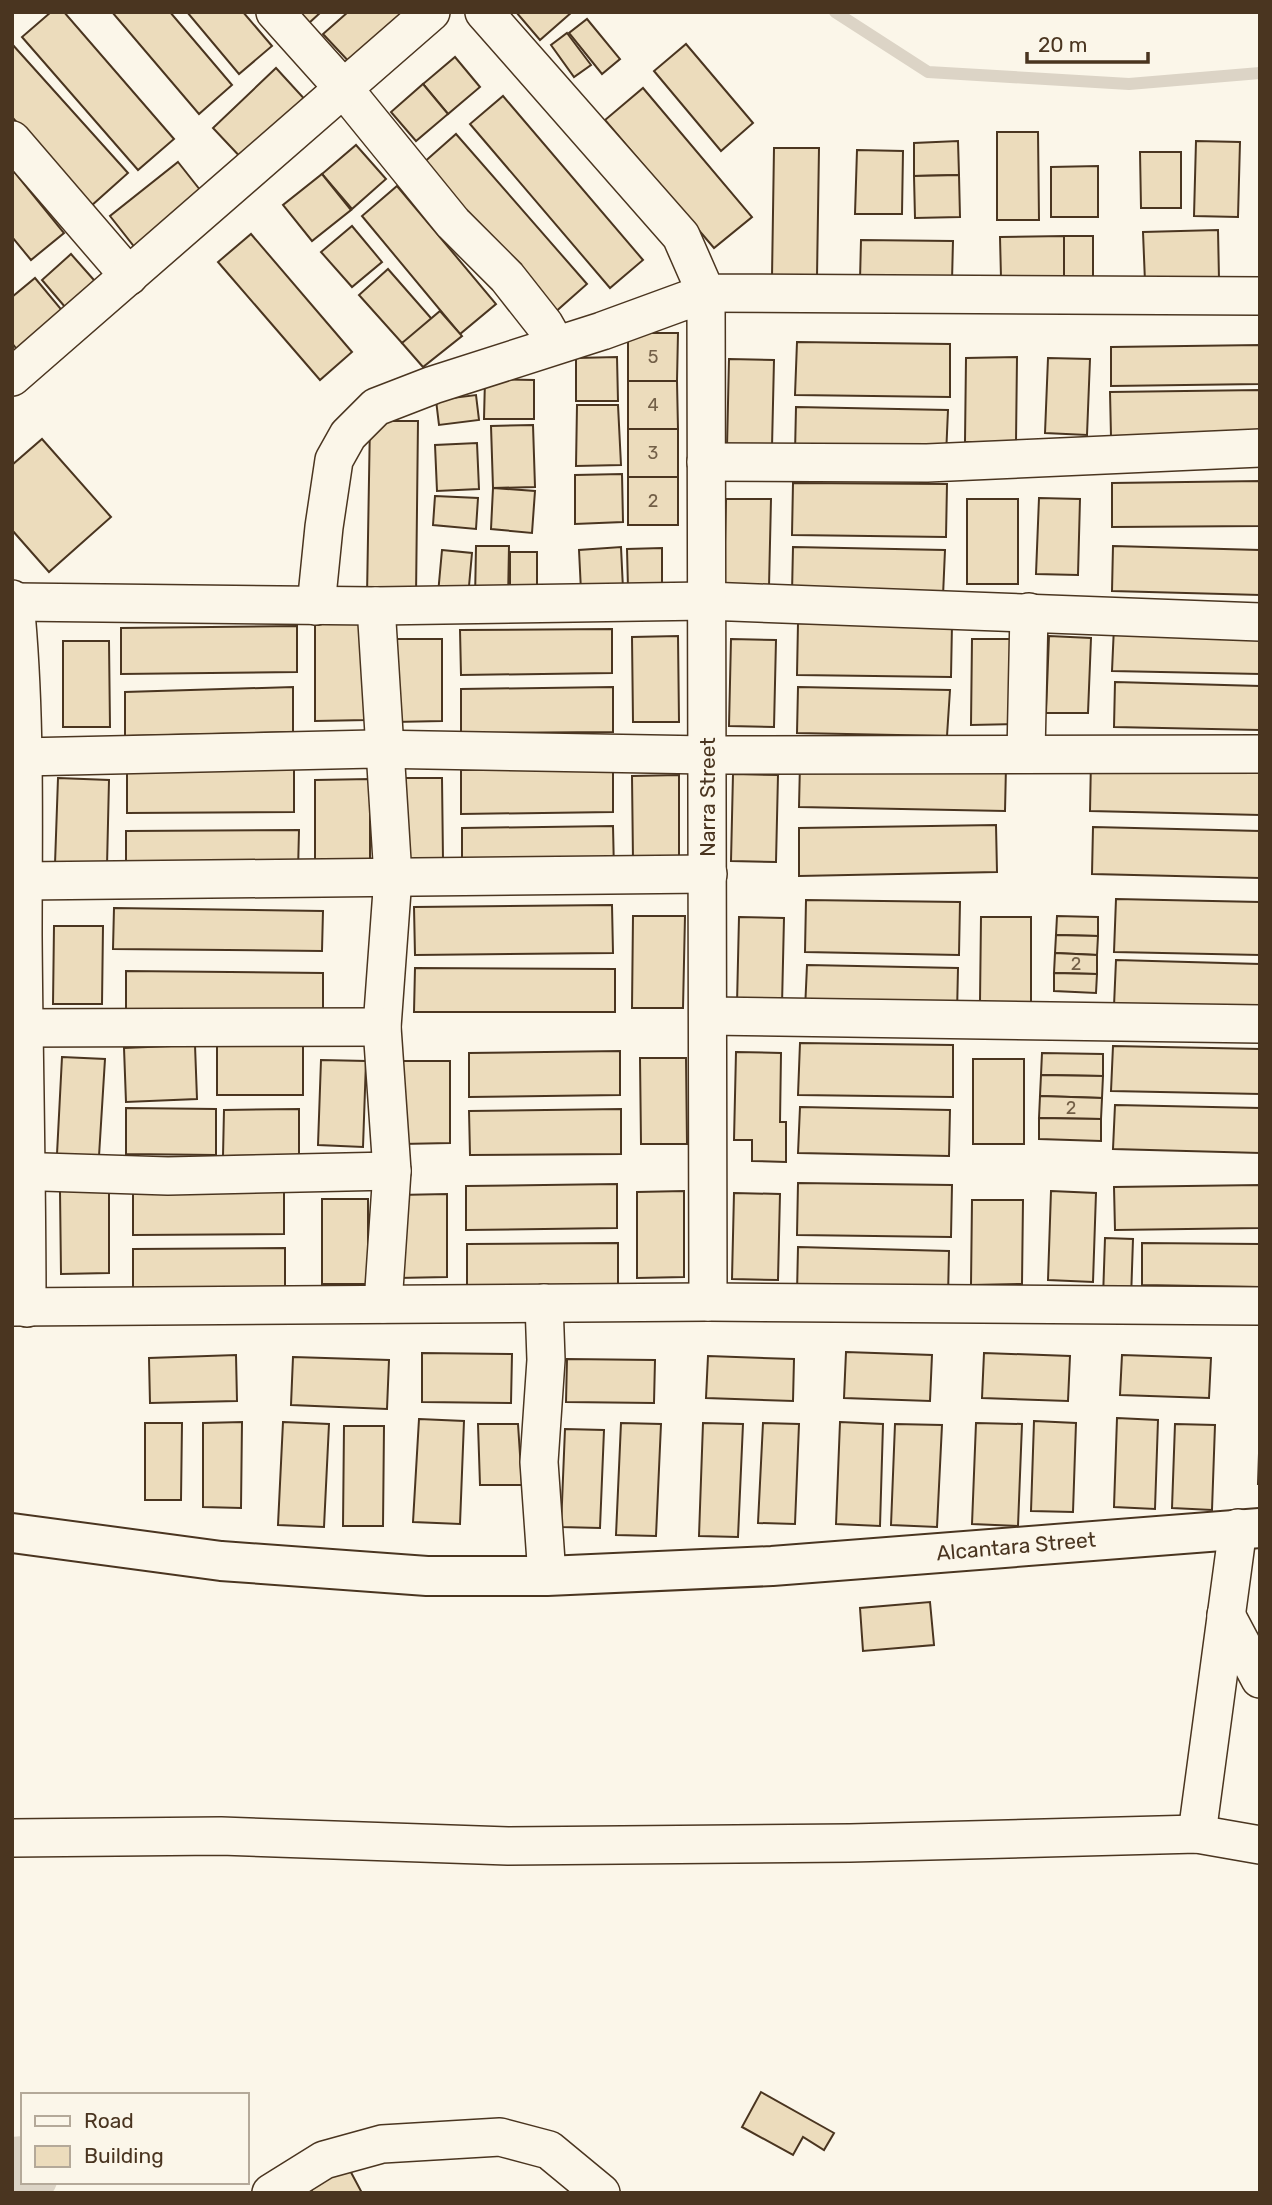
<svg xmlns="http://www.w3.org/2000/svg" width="1272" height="2205" font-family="Rubik,sans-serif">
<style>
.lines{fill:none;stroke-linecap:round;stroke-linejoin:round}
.stream{stroke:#dcd4c6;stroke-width:12}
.river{stroke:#dcd4c6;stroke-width:72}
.building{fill:#ecdcbc;stroke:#4a3520;stroke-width:2}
.street-casing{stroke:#4a3520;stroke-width:40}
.secondary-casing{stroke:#4a3520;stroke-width:42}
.street{stroke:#fbf6e9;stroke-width:37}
.secondary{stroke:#fbf6e9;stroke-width:38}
.labels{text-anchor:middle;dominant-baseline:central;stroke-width:5;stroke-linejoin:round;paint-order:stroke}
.number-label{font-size:18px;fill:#725f47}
.street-label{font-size:21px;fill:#4a3520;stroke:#fbf6e9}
</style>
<rect width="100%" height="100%" fill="#fbf6e9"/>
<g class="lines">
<polyline class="stream" points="835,12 928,72 1129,84 1260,73"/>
<polyline class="river" points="12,2173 23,2172"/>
</g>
<g class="building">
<polygon points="51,12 64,12 174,139 138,170 22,37"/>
<polygon points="112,12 170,12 232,85 199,114"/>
<polygon points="187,12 243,12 272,46 239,74"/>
<polygon points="299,12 321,12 309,23"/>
<polygon points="348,12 413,12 353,66 323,34"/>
<polygon points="516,12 572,12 540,40"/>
<polygon points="587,19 620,59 602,74 569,33"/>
<polygon points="567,33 591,65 574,77 551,45"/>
<polygon points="12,44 128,173 91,206 12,117"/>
<polygon points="686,44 753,123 721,151 654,71"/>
<polygon points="455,57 480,87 448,114 423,84"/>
<polygon points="276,68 309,104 246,163 213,128"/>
<polygon points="423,84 448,114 416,141 391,112"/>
<polygon points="643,88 752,217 714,248 605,120"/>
<polygon points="503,96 643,260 610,288 470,124"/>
<polygon points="997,132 1038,132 1039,220 997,220"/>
<polygon points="456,134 587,284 553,314 422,164"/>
<polygon points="958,141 959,175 914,176 914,143"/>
<polygon points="1196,141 1240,142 1238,217 1194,216"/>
<polygon points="356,145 386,179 352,209 322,174"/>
<polygon points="774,148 819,148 817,277 772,277"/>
<polygon points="857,150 903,151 902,214 855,214"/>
<polygon points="1140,152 1181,152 1181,208 1141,208"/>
<polygon points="178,162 208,200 140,254 110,216"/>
<polygon points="1098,166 1098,217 1051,217 1051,167"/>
<polygon points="12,169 64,233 31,260 12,237"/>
<polygon points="322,174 351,210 312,241 283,205"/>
<polygon points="959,175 960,217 915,218 914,176"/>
<polygon points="397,186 496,304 460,334 362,216"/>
<polygon points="352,226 382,262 352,287 321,252"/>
<polygon points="1218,230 1219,279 1145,282 1143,232"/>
<polygon points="251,234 352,352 320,380 218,262"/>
<polygon points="1064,236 1064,277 1001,278 1000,237"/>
<rect x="1064" y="236" width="29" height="41"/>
<polygon points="861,240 953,241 952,281 860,280"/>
<polygon points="71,254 101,288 71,314 42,280"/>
<polygon points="388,269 437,325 402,343 359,295"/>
<polygon points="35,278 65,314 19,352 12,343 12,297"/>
<polygon points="440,311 462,336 423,367 402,343"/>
<polygon points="628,333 678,333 677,381 628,381"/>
<polygon points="797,342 950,344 950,397 795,395"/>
<polygon points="1260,345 1260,384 1111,386 1111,347"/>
<polygon points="617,357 618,401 576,401 576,358"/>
<polygon points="1017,357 1016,442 965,442 966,358"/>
<polygon points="1048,358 1090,359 1087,435 1045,433"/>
<polygon points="729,359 774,360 772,447 727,447"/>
<polygon points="485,379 534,380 534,419 484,419"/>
<polygon points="628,381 677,381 678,429 628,429"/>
<polygon points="1260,390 1260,435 1111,436 1110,392"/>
<polygon points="476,395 479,420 439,425 436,400"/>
<polygon points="577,405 618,405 621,465 576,466"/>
<polygon points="796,407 948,410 946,456 795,453"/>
<polygon points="370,421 418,421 416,597 367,596"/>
<polygon points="533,425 535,487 493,488 491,426"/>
<rect x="628" y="429" width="50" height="48"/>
<polygon points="42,439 111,517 49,572 12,530 12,465"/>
<polygon points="477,443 479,489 437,491 435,445"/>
<polygon points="622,474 623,522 575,524 575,475"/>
<rect x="628" y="477" width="50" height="48"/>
<polygon points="1260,481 1260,526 1112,527 1112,483"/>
<polygon points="793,483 947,484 946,537 792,535"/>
<polygon points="493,488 535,491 532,533 491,529"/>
<polygon points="435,496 478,498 476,529 433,525"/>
<polygon points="1039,498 1080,499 1078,575 1036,574"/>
<polygon points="726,499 771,499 769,587 724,586"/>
<rect x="967" y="499" width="51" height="85"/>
<polygon points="476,546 509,546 508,601 475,600"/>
<polygon points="1113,546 1260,550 1260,595 1112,591"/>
<polygon points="621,547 623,589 581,591 579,550"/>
<polygon points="793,547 945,550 943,596 792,593"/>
<polygon points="662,548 662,587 628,588 627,549"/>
<polygon points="442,550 472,553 468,597 438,594"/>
<polygon points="510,552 537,552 537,593 510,594"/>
<polygon points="365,623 367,720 315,721 315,624"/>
<polygon points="798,623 952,624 951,677 797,675"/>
<polygon points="297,626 297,672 121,674 121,628"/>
<polygon points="1114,626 1260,629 1260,674 1112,671"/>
<polygon points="612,629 612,673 461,675 460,630"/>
<polygon points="678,636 679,722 633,722 632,637"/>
<polygon points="1049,636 1091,638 1088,713 1046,713"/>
<polygon points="393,639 442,639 442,721 394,722"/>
<polygon points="731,639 776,640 774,727 729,726"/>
<polygon points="972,639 1023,639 1023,724 971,725"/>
<polygon points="63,641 109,641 110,727 63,727"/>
<polygon points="1115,682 1260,686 1260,730 1114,727"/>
<polygon points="293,687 293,732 125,736 125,692"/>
<polygon points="613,687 613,732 461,733 461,689"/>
<polygon points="798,687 950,690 947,736 797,733"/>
<polygon points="1091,759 1260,762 1260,815 1090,811"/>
<polygon points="800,763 1006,766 1005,811 799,807"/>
<polygon points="294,768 294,812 127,813 127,770"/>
<polygon points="613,768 613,812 461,814 461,770"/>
<polygon points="733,774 778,775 776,862 731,861"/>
<polygon points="679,775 679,861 633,861 632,776"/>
<polygon points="58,778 109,780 107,866 55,864"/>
<polygon points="393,778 442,778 443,860 394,861"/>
<polygon points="370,779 370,862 315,862 315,780"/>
<polygon points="996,825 997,872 799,876 799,828"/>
<polygon points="613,826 614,871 462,872 462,828"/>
<polygon points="1093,827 1260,831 1260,878 1092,874"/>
<polygon points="299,830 298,872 126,872 126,831"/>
<polygon points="1116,899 1260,902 1260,955 1114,952"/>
<polygon points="806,900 960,902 959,955 805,952"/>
<polygon points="612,905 613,953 415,955 414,907"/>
<polygon points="114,908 323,911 322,951 113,949"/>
<polygon points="633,916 685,916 683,1008 632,1008"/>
<polygon points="1057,916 1098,917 1098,936 1056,935"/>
<polygon points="739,917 784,918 782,1005 737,1004"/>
<polygon points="981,917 1031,917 1031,1002 980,1002"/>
<polygon points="54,926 103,926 102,1004 53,1004"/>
<polygon points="1056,935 1098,936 1097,955 1055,953"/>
<polygon points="1055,953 1097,955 1097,974 1054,973"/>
<polygon points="1116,960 1260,964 1260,1010 1114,1006"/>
<polygon points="807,965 958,968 957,1014 805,1010"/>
<polygon points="415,968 615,969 615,1012 414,1012"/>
<polygon points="126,971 323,973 323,1014 126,1012"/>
<polygon points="1054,973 1097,974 1096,993 1054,991"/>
<rect x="217" y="1040" width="86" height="55"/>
<polygon points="800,1043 953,1045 953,1097 798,1095"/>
<polygon points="195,1045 197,1099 126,1102 124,1048"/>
<polygon points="1113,1046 1260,1049 1260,1094 1111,1091"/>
<polygon points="620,1051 620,1095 469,1097 469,1053"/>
<polygon points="736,1052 781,1053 780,1122 786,1122 786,1162 752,1161 752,1140 734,1140"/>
<polygon points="1042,1053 1103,1054 1103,1076 1041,1075"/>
<polygon points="62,1057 105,1059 99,1156 57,1154"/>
<polygon points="640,1058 686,1058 687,1144 641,1144"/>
<rect x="973" y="1059" width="51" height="85"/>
<polygon points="321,1060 366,1061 363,1147 318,1145"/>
<polygon points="401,1061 450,1061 450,1143 402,1144"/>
<polygon points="1041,1075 1103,1076 1102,1098 1040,1096"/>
<polygon points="1040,1096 1102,1098 1101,1119 1039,1118"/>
<polygon points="1115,1105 1260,1108 1260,1153 1113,1149"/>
<polygon points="800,1107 950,1110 949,1156 798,1153"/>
<polygon points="126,1108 216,1109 216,1155 126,1154"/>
<polygon points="299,1109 299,1155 223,1156 224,1110"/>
<polygon points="621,1109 621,1154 470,1155 469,1111"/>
<polygon points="1039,1118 1101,1119 1101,1141 1039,1139"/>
<polygon points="798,1183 952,1185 951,1237 797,1235"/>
<polygon points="617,1184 617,1228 466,1230 466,1186"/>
<polygon points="1260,1185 1260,1228 1115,1230 1114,1187"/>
<polygon points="284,1189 284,1234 133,1235 133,1191"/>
<polygon points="60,1191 109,1191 109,1273 61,1274"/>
<polygon points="684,1191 684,1277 637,1278 637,1192"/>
<polygon points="1051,1191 1096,1193 1093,1282 1048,1280"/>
<polygon points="734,1193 780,1194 778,1280 732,1279"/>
<polygon points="447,1194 447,1277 398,1278 398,1195"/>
<rect x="322" y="1199" width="46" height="85"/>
<polygon points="972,1200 1023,1200 1022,1284 971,1285"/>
<polygon points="1105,1238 1133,1239 1131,1299 1103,1298"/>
<polygon points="618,1243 618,1287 467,1289 467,1244"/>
<polygon points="1142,1243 1260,1244 1260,1287 1142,1285"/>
<polygon points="798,1247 949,1251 948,1297 797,1293"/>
<polygon points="285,1248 285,1292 133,1294 133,1249"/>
<polygon points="846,1352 932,1355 930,1401 844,1398"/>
<polygon points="422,1353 512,1354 511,1403 422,1402"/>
<polygon points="984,1353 1070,1356 1068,1401 982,1398"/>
<polygon points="236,1355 237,1401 150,1403 149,1358"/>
<polygon points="1122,1355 1211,1358 1209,1398 1120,1395"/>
<polygon points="708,1356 794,1359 793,1401 706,1398"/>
<polygon points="293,1357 389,1360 387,1409 291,1405"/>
<polygon points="567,1359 655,1360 654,1403 566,1402"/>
<polygon points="1117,1418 1158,1420 1155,1509 1114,1507"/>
<polygon points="419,1419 464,1421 460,1524 413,1522"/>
<polygon points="1034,1421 1076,1423 1073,1512 1031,1511"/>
<polygon points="242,1422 241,1508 203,1507 203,1423"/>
<polygon points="283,1422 329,1424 324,1527 278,1525"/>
<polygon points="840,1422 883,1424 880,1526 836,1524"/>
<polygon points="145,1423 182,1423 181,1500 145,1500"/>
<polygon points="621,1423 661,1424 656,1536 616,1535"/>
<polygon points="703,1423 743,1424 738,1537 699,1536"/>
<polygon points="763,1423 799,1424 795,1524 758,1523"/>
<polygon points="976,1423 1022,1424 1018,1526 972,1524"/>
<polygon points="1260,1423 1260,1484 1258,1484"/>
<polygon points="478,1424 518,1424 522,1485 480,1485"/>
<polygon points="895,1424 942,1425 937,1527 891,1525"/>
<polygon points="1175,1424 1215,1425 1212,1510 1172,1508"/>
<polygon points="344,1426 384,1426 383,1526 343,1526"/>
<polygon points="565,1429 604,1430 600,1528 561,1527"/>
<polygon points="930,1602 934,1645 863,1651 860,1608"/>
<polygon points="761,2092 834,2133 824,2150 803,2137 793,2155 742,2127"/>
<polygon points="346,2163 362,2193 313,2193 307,2183"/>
</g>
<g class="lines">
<g class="street-casing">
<g id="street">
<polyline points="275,12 344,89 453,223 507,277 544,324 556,345"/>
<polyline points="484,12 681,236 706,293 1260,296"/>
<polyline points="12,140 129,276"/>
<polyline points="12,377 431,12"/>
<polyline points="706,462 927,463 1260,448"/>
<path d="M12 599 15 602C26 713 23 825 23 936 24 1060 27 1184 27 1308"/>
<polyline points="15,602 376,606 706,601 1260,622"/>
<polyline points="316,606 324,527 334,460 348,435 376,407 433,385 602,331 706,293 708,1302"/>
<polyline points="376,606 393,877 382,1027 392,1171 383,1304"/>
<polyline points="1026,754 1029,612"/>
<polyline points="22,757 374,749 707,755 1260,754"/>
<polyline points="23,881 708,874"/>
<polyline points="708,1016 1260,1024"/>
<polyline points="12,1028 382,1027"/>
<polyline points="12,1171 168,1176 392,1171"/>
<polyline points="544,1303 546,1360 539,1462 547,1576"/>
<polyline points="12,1307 708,1302 1260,1306"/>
<polyline points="1226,1615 1260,1679"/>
<polyline points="1197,1834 1238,1528"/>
<polyline points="12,1838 221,1836 508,1846 850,1843 1197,1834 1260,1845"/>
<polyline points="271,2193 324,2160 382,2144 500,2137 549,2150 601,2193"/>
</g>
</g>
<g class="secondary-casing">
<polyline id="secondary" points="12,1533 221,1561 427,1576 547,1576 772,1566 1260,1528"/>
</g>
<use href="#street" class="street"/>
<use href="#secondary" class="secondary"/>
</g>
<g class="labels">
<g class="number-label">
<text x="653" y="357">5</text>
<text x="653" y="405">4</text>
<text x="653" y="453">3</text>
<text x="653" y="501">2</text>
<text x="1076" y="964">2</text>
<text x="1071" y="1108">2</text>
</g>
<g class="street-label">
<text transform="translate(707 797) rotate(-90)">Narra Street</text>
<text transform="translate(1016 1546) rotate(-5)">Alcantara Street</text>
</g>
</g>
<rect width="1272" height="2205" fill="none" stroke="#4a3520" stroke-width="28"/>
<rect x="21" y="2093" width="228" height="91" fill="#fbf6e9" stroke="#b4a999" stroke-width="2"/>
<rect x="35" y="2116" width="35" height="10" fill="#fbf6e9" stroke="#b4a999" stroke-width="2"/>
<text x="84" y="2128" font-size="21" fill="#4a3520">Road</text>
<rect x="35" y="2146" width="35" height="21" fill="#ecdcbc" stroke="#b4a999" stroke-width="2"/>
<text x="84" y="2163" font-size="21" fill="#4a3520">Building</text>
<path d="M1027 52v10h121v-10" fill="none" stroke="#4a3520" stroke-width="3.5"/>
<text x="1038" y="52" font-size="21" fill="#4a3520" stroke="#fbf6e9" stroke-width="5" paint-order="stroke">20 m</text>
</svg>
